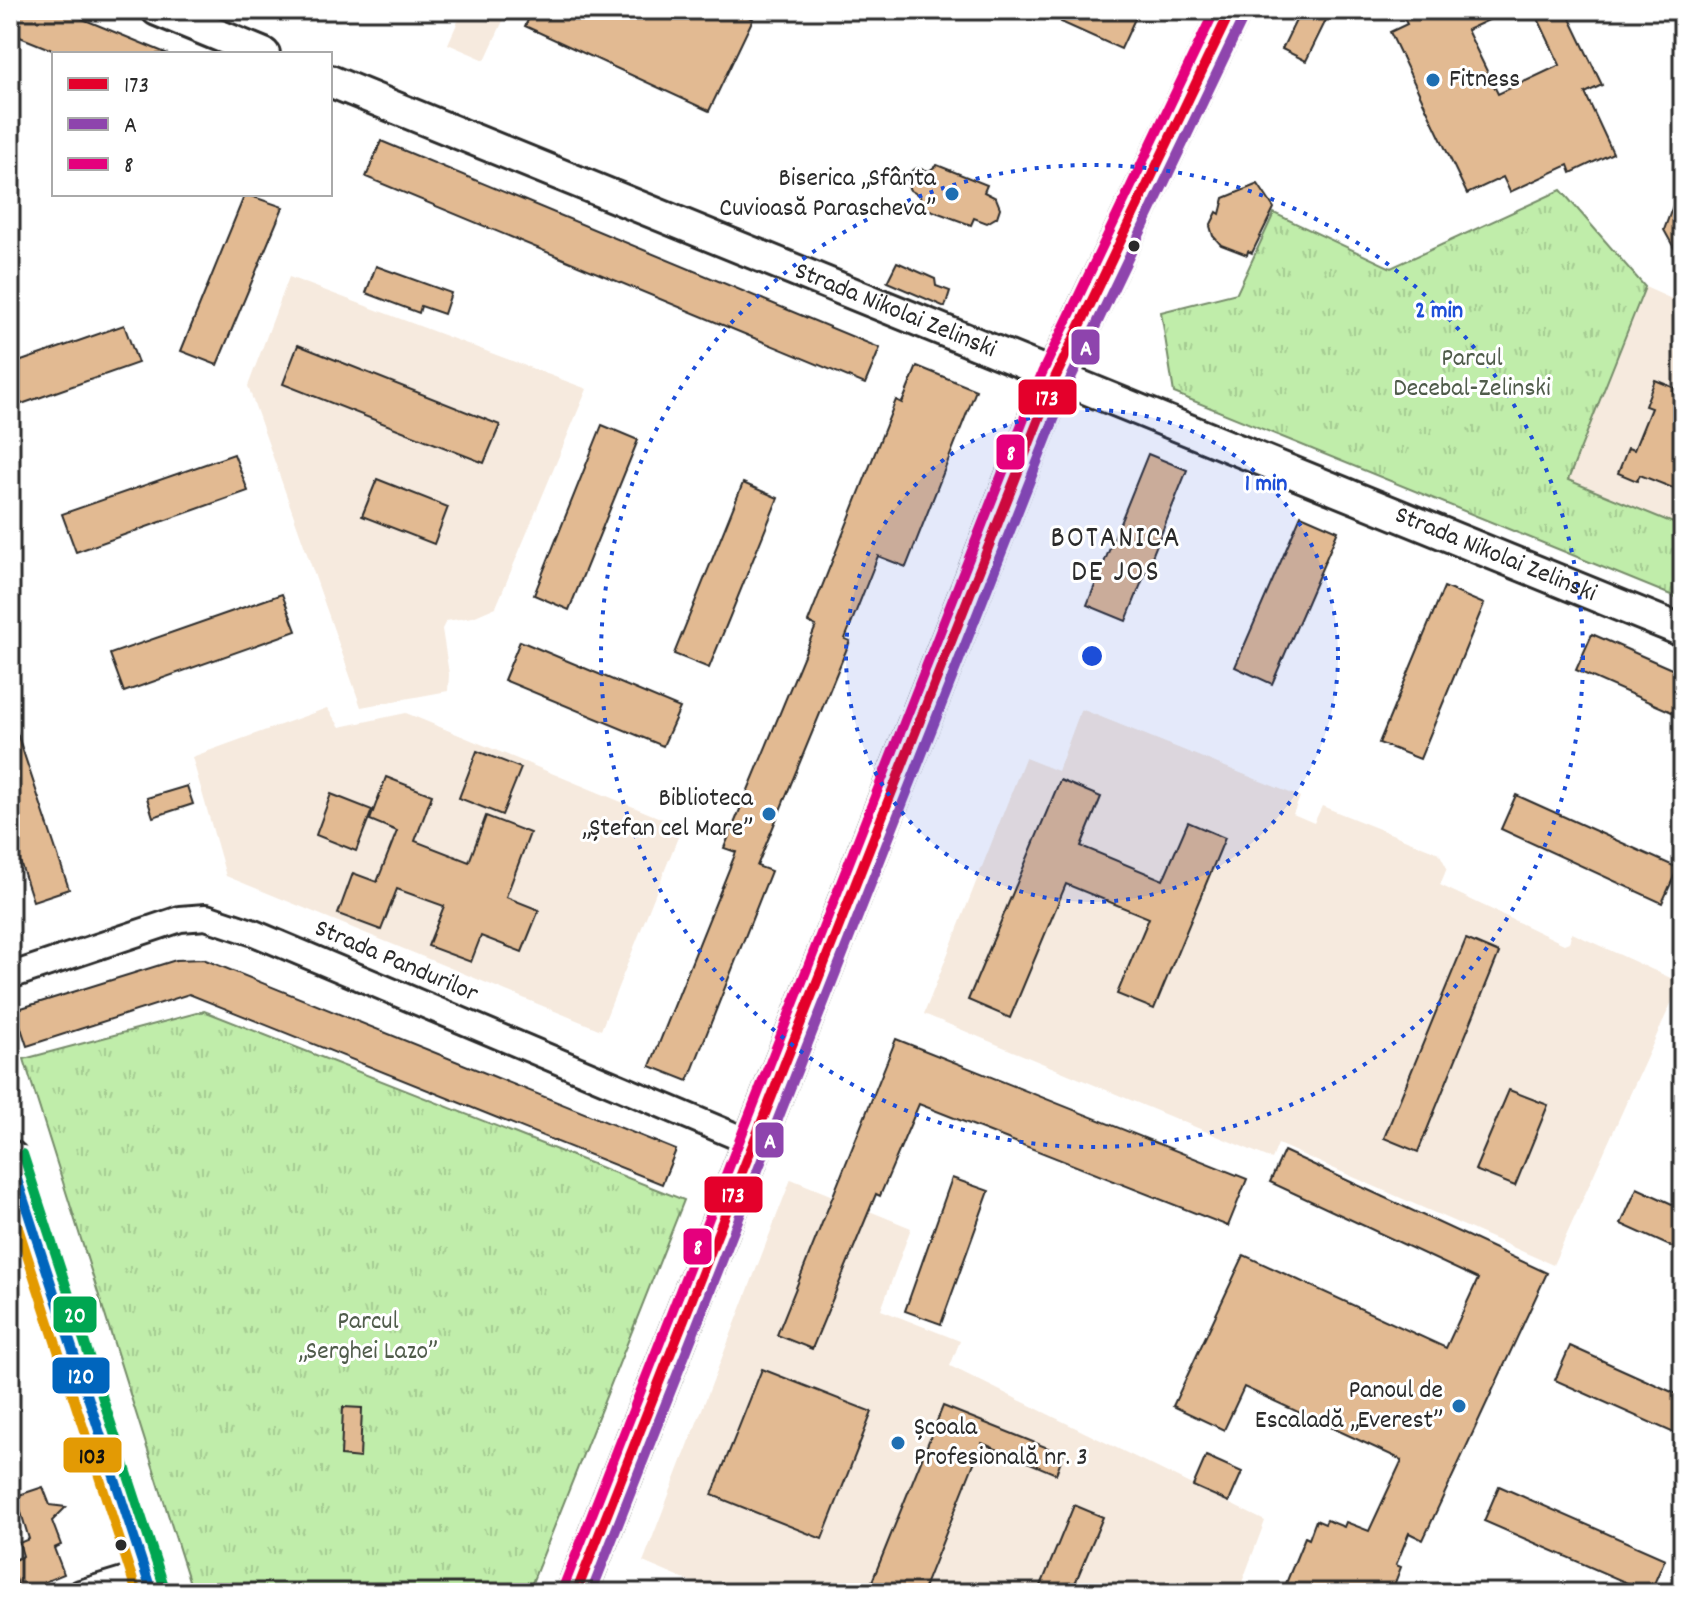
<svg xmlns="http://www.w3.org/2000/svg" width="1693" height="1603" font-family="Dekko,sans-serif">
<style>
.built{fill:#f6eade}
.park{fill:url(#park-tufts);stroke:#768c6a;stroke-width:2}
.building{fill:#e2ba92;stroke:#2b2b2b;stroke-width:2}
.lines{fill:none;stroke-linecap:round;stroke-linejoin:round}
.minor-casing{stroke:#2b2b2b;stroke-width:30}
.tertiary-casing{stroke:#2b2b2b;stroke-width:36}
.secondary-casing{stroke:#2b2b2b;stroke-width:40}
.primary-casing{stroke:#2b2b2b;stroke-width:44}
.minor{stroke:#fff;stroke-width:24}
.tertiary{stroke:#fff;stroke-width:30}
.secondary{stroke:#fff;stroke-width:34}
.primary{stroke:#fff;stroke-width:38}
.bus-1-casing{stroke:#fff;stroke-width:16}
.bus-2-casing{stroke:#fff;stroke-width:16}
.bus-3-casing{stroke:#fff;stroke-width:16}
.bus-4-casing{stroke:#fff;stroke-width:16}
.bus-5-casing{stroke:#fff;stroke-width:16}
.bus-6-casing{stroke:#fff;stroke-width:16}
.bus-1{stroke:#e4002b;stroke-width:10}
.bus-2{stroke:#8e44ad;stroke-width:10}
.bus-3{stroke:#e5007d;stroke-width:10}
.bus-4{stroke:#0065bd;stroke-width:10}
.bus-5{stroke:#e39a04;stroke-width:10}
.bus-6{stroke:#00a651;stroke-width:10}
.ring{fill:none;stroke:#1d4ed8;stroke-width:4;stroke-dasharray:4 8}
.poi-dot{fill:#1f6fb2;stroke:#fff;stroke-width:3}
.bus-dot{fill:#2b2b2b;stroke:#fff;stroke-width:3}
.labels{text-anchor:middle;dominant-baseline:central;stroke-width:6;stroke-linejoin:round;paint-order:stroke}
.poi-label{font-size:26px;fill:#2b2b2b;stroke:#fff;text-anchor:end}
.street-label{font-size:26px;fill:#2b2b2b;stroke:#fff}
.park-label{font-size:26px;fill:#505c4b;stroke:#fff}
.quarter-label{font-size:30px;letter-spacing:2px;fill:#2b2b2b;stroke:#fff}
.centre{fill:#1d4ed8;stroke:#fff;stroke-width:4}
.ring-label{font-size:24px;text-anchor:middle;font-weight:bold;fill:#1d4ed8;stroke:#fff;stroke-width:6;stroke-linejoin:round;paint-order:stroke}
.line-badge{stroke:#fff;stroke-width:3}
.badge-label{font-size:22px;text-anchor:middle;font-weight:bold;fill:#fff}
.pale-badge-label{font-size:22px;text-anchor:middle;font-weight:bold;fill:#111}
</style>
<defs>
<pattern id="park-tufts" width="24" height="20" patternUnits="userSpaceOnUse" patternTransform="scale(2)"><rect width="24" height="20" fill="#c0edaa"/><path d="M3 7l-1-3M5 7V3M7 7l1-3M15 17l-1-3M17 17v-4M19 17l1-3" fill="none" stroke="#a5cb92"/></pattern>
</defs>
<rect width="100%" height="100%" fill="#fff"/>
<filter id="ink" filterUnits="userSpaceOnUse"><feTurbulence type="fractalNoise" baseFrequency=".0125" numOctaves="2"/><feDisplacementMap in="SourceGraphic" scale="16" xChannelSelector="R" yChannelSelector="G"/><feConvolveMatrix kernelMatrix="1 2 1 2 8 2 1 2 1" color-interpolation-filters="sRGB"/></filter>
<g filter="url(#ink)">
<g class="built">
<polygon points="463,10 508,10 485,60 448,44"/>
<polygon points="289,277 587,389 496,607 473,617 446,621 442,629 449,674 448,691 361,707 248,386"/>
<polygon points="1645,287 1683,304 1683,317 1673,344 1675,350 1683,355 1683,527 1568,480"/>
<polygon points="327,708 340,727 406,713 682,827 601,1030 226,876 192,757"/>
<polygon points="1081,709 1300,797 1293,814 1314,823 1322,806 1439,853 1447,868 1440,885 1564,944 1569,942 1572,933 1675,980 1674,997 1553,1265 1278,1144 1272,1159 924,1014 1025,758 1058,771"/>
<polygon points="791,1179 911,1228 881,1310 960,1341 950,1366 1265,1521 1238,1593 716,1593 643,1562"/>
</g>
<g class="park">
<polygon points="1561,190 1645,287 1568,480 1683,527 1683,600 1174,393 1161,312 1237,293 1274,213 1391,268"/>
<polygon points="204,1011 684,1200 528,1593 193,1593 24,1059"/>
</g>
<g class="building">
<polygon points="10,10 61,10 168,54 62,54 10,33"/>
<polygon points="533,10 734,10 753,19 709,111 525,26"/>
<polygon points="1066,10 1139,10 1121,49 1061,22"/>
<polygon points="1301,10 1331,10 1306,61 1282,49"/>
<polygon points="1400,10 1510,10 1467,30 1498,94 1560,65 1534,10 1566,10 1602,85 1585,93 1613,153 1571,173 1568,165 1510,192 1503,177 1467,194 1390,32 1407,24"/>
<polygon points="381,141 880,348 865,384 366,177"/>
<polygon points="937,165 987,185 984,192 996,198 1000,208 997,217 987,223 974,218 971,225 922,207 920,196 910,190 906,183 910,172 917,168 929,171"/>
<polygon points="1258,184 1274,208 1252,253 1248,251 1247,255 1221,245 1213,236 1210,226 1217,212 1220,214 1224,198"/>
<polygon points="1681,184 1683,185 1683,264 1664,230"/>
<polygon points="245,194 283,207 217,365 181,351"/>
<polygon points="897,262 935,279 936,286 950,291 945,307 887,282"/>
<polygon points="376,266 451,293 444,314 421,306 419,313 366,293"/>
<polygon points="124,325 138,363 10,408 10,365"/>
<polygon points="298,345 500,425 484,463 283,384"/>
<polygon points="917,366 976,390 906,567 878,556 845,639 850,641 757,866 771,871 688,1081 650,1066 736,852 724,848 816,626 808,622 896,400 902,403"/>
<polygon points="1655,380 1675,388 1673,393 1683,397 1683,492 1640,475 1637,481 1618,473 1628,448 1634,450 1651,408 1645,406"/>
<polygon points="602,425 638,440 569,610 534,595"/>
<polygon points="234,454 248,491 76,552 62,514"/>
<polygon points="1148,454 1187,470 1126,621 1087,605"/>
<polygon points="377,479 448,507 434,544 362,516"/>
<polygon points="743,483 778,498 709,668 674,654"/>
<polygon points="1301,515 1338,531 1272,684 1235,667"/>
<polygon points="1444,587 1484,604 1420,759 1379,743"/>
<polygon points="282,594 296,631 124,692 110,654"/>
<polygon points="1592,634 1683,674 1683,717 1576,670"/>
<polygon points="520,641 680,708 663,746 504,680"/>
<polygon points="10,721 13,721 69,889 33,901 10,831"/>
<polygon points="477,751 521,768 502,815 459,798"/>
<polygon points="386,777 432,795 415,841 469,862 486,816 530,833 506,897 539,910 522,952 481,936 471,962 428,946 444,906 397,889 381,930 338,914 353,873 377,882 397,831 370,820"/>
<polygon points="1060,780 1101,797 1081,846 1163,880 1188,822 1225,838 1154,1009 1117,994 1149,918 1066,884 1010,1018 968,1000"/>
<polygon points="187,786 193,804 153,817 147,798"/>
<polygon points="331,794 372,810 356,851 316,835"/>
<polygon points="1516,795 1678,868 1662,903 1501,829"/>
<polygon points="1466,939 1499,953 1418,1152 1384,1138"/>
<polygon points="203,959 676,1150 662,1184 189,994 27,1046 15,1010 176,960"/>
<polygon points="896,1039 1247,1179 1228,1226 919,1104 880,1196 876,1194 812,1349 777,1335"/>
<polygon points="1509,1090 1548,1105 1515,1186 1475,1170"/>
<polygon points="1284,1151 1547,1273 1423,1540 1409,1533 1396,1565 1401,1567 1391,1593 1282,1593 1305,1537 1309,1539 1316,1520 1325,1524 1327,1520 1344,1527 1346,1522 1369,1531 1402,1460 1244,1387 1224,1430 1173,1406 1244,1255 1446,1348 1478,1279 1270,1182"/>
<polygon points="952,1178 989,1191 941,1324 905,1311"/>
<polygon points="1637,1188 1683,1209 1683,1252 1621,1224"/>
<polygon points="1570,1346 1683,1397 1683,1437 1555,1380"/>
<polygon points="762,1369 872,1412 822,1539 712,1495"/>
<polygon points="943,1406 1063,1454 1056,1474 982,1443 922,1593 893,1593 871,1584"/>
<polygon points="343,1407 362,1408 360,1458 341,1456"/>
<polygon points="1206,1456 1242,1472 1229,1502 1193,1486"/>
<polygon points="1499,1486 1665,1559 1650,1593 1484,1521"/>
<polygon points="43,1487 50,1505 66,1507 52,1521 61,1545 54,1548 64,1574 44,1582 45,1587 21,1593 10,1562 23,1556 19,1543 29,1539 16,1496"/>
<polygon points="1074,1505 1103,1517 1071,1593 1038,1593"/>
</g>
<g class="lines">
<g class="minor-casing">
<g id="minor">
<polyline points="10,976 180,919 206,917 254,933 752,1143"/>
<polyline points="80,1593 146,1573"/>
</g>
</g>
<g class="tertiary-casing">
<g id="tertiary">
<polyline points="157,10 264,54"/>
<path id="s1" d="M330 81 1683 631"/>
</g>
</g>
<g class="secondary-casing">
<polyline id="secondary" points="10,1158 152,1593"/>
</g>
<g class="primary-casing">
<polyline id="primary" points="576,1593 1055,378 1231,10"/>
</g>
<use href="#minor" class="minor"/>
<use href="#tertiary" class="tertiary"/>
<use href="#secondary" class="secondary"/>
<use href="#primary" class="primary"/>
<g class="bus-1-casing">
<polyline id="bus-1" points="576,1593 1055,378 1231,10"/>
</g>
<g class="bus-2-casing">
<polyline id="bus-2" points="591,1593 1068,384 1244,16"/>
</g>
<g class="bus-3-casing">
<polyline id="bus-3" points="563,1588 1042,373 1215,10"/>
</g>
<g class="bus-4-casing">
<polyline id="bus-4" points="10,1158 152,1593"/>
</g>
<g class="bus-5-casing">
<polyline id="bus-5" points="10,1203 137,1593"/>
</g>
<g class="bus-6-casing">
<polyline id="bus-6" points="23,1154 165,1589"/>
</g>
<use href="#bus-1" class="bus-1"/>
<use href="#bus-2" class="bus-2"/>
<use href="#bus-3" class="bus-3"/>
<use href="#bus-4" class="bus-4"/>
<use href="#bus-5" class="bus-5"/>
<use href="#bus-6" class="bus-6"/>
</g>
</g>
<circle cx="1092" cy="656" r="246" fill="#1d4ed8" fill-opacity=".12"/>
<g class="ring">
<circle cx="1092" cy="656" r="246"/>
<circle cx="1092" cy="656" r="491"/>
</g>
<g class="poi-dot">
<circle cx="1433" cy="80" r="8"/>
<circle cx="952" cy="194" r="8"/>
<circle cx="769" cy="814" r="8"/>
<circle cx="1459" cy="1406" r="8"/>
<circle cx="898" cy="1443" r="8"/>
</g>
<g class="bus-dot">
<circle cx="1134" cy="246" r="7"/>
<circle cx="121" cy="1545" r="7"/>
</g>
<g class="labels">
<g class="poi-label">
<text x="1449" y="80" text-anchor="start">Fitness</text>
<text x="936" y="179">Biserica „Sfânta<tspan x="936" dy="30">Cuvioasă Parascheva”</tspan></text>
<text x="753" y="799">Biblioteca<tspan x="753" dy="30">„Ștefan cel Mare”</tspan></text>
<text x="1443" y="1391">Panoul de<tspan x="1443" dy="30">Escaladă „Everest”</tspan></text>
<text x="914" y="1428" text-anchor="start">Școala<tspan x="914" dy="30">Profesională nr. 3</tspan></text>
</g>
<g class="street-label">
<text stroke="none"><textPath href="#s1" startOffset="610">Strada Nikolai Zelinski</textPath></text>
<text stroke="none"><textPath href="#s1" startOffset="1258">Strada Nikolai Zelinski</textPath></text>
<text transform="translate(396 962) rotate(23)">Strada Pandurilor</text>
</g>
<g class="park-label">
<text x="1472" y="359">Parcul<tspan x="1472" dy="30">Decebal-Zelinski</tspan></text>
<text x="368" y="1322">Parcul<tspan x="368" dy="30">„Serghei Lazo”</tspan></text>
</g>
<g class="quarter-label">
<text x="1116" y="540">BOTANICA<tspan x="1116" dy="34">DE JOS</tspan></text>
</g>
</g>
<circle cx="1092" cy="656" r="12" class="centre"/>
<g class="ring-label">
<text x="1439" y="317">2 min</text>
<text x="1266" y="490">1 min</text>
</g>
<g class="line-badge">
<rect x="1070" y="328" width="31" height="38" rx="8" fill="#8e44ad"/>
<rect x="1017" y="378" width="61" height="38" rx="8" fill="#e4002b"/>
<rect x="995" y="433" width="31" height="38" rx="8" fill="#e5007d"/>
<rect x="754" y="1121" width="31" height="38" rx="8" fill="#8e44ad"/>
<rect x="703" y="1175" width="61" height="39" rx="8" fill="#e4002b"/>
<rect x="682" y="1227" width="31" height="39" rx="8" fill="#e5007d"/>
<rect x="52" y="1295" width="46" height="39" rx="8" fill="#00a651"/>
<rect x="51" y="1356" width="60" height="39" rx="8" fill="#0065bd"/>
<rect x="62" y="1436" width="61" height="38" rx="8" fill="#e39a04"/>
</g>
<g class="badge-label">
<text x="1086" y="355">A</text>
<text x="1047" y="405">173</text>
<text x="1011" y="460">8</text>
<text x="770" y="1148">A</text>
<text x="733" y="1202">173</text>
<text x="698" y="1254">8</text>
<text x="75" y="1322">20</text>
<text x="81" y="1383">120</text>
</g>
<g class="pale-badge-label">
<text x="92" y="1463">103</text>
</g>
<rect width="1693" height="1603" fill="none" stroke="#fff" stroke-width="40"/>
<rect x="20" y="20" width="1653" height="1563" fill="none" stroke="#2b2b2b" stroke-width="3" filter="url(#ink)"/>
<rect x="52" y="52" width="280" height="144" fill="#ffffff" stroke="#aaaaaa" stroke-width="2"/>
<rect x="68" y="78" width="40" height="12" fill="#e4002b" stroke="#aaaaaa" stroke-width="2"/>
<text x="124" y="92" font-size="24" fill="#2b2b2b">173</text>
<rect x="68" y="118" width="40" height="12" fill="#8e44ad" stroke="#aaaaaa" stroke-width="2"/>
<text x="124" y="132" font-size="24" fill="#2b2b2b">A</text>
<rect x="68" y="158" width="40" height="12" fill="#e5007d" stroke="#aaaaaa" stroke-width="2"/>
<text x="124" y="172" font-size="24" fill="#2b2b2b">8</text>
</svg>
